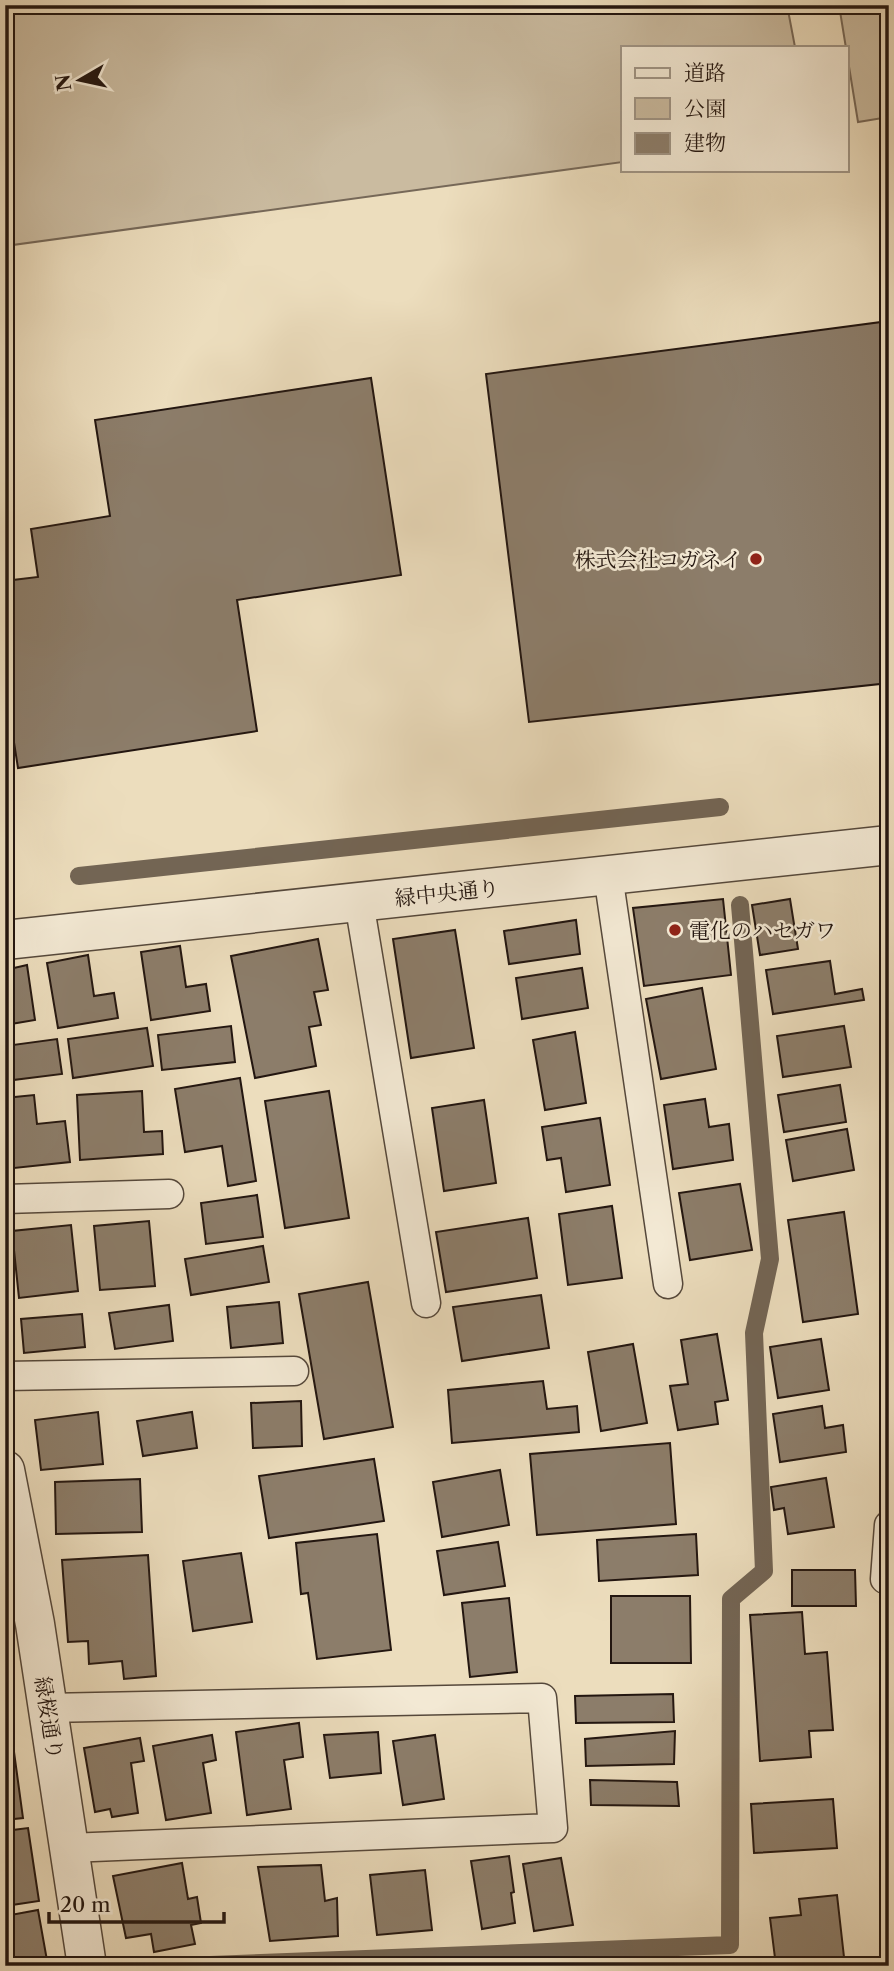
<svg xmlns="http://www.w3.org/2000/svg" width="894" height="1971" font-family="'Libre Caslon Text','Noto Serif JP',serif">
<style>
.green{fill:#cabba0;stroke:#766858;stroke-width:2}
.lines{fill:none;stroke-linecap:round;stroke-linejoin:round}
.stream{stroke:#736554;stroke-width:18}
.building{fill:#8c7d6a;stroke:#231610;stroke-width:2}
.lane-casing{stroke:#55483b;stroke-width:31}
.street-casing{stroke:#55483b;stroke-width:41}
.lane{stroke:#f3e9d4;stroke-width:28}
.street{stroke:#f3e9d4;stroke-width:38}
.poi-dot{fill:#8f2418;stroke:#f3e9d4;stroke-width:2.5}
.labels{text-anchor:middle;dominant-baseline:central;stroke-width:5;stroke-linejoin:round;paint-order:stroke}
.poi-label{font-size:21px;fill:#231610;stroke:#f3e9d4;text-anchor:end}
.street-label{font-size:21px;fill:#231610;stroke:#f3e9d4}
</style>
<rect width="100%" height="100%" fill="#ecddbd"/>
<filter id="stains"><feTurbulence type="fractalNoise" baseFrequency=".00286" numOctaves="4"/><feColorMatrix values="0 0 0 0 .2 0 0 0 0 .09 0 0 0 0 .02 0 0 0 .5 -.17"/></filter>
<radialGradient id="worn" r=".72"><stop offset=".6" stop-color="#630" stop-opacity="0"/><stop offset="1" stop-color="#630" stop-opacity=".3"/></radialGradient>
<g class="green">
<polygon points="5,5 787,5 795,47 623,47 623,162 5,246"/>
<polygon points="839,5 889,5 889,117 858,122"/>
</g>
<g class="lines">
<g class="stream">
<polyline points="79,876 720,807"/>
<polyline points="184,1966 730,1945 731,1599 764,1571 754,1333 770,1259 740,905"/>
</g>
</g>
<g class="building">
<polygon points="889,321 889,683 529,722 486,374"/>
<polygon points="371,378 401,575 237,600 257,731 18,768 5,685 5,581 38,577 31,529 110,516 95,420"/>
<polygon points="723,899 731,975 644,986 633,908"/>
<polygon points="790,899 798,949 760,955 752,905"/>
<polygon points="576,920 580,954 509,964 504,931"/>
<polygon points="455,930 474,1048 411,1058 393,939"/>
<polygon points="318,939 328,990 314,992 321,1025 309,1027 316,1066 255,1078 231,956"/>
<polygon points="180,946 186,987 206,984 210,1011 151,1020 141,952"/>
<polygon points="88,955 94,996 114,993 118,1018 58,1028 47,963"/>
<polygon points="830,961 835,994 862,989 864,1000 773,1014 766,970"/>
<polygon points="27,965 35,1020 5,1025 5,970"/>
<polygon points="582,968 588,1008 522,1019 516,978"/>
<polygon points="702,988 716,1069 661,1079 646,999"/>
<polygon points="231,1026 235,1062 162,1070 158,1035"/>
<polygon points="844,1026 851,1067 783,1077 777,1036"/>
<polygon points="147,1028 153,1066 73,1078 68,1039"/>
<polygon points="575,1032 586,1103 545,1110 533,1040"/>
<polygon points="57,1039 62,1074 5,1081 5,1046"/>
<polygon points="240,1078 256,1181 228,1186 222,1146 185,1152 175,1089"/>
<polygon points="840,1085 846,1122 784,1132 778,1095"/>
<polygon points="142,1091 144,1132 162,1131 163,1154 80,1160 77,1095"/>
<polygon points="329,1091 349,1218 285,1228 265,1101"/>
<polygon points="34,1095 37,1124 65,1121 70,1162 5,1169 5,1098"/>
<polygon points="705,1099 709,1127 729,1124 733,1160 673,1169 664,1105"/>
<polygon points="484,1100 496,1183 444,1191 432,1108"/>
<polygon points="600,1118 610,1185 566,1192 561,1158 547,1160 542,1127"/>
<polygon points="847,1129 854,1170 793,1181 786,1140"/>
<polygon points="740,1184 752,1250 690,1260 679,1193"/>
<polygon points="257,1195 263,1237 206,1244 201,1203"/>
<polygon points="612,1206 622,1278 568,1285 559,1214"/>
<polygon points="844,1212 858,1314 803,1322 788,1220"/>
<polygon points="528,1218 537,1278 446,1292 436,1232"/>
<polygon points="149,1221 155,1286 100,1290 94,1226"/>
<polygon points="71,1225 78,1291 19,1298 12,1231"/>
<polygon points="263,1246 269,1282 191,1295 185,1259"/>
<polygon points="368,1282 393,1427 324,1439 299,1294"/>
<polygon points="541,1295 549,1348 462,1361 453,1307"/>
<polygon points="279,1302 283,1343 231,1348 227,1307"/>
<polygon points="169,1305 173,1341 115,1349 109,1313"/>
<polygon points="82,1314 85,1347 24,1353 21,1319"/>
<polygon points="717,1334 728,1400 715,1402 718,1424 678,1430 670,1386 688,1384 681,1340"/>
<polygon points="821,1339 829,1390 778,1398 770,1347"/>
<polygon points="633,1344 647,1423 601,1431 588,1352"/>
<polygon points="543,1381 547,1409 577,1406 579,1432 452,1443 448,1390"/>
<polygon points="301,1401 302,1446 253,1448 251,1403"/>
<polygon points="822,1406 825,1428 843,1425 846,1452 780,1462 773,1414"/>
<polygon points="98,1412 103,1464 41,1470 35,1420"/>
<polygon points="192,1412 197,1448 143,1456 137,1421"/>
<polygon points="670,1443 676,1524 537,1535 530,1454"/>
<polygon points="374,1459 384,1521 269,1538 259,1476"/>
<polygon points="500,1470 509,1525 442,1537 433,1482"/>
<polygon points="826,1478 834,1527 788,1534 784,1508 774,1510 771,1487"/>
<polygon points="140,1479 142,1532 56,1534 55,1482"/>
<polygon points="377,1534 391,1650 317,1659 308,1593 301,1594 296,1543"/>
<polygon points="696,1534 698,1575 599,1581 597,1540"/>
<polygon points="498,1542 505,1586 444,1595 437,1551"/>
<polygon points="241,1553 252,1622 193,1631 183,1561"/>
<polygon points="148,1555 156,1676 124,1679 122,1661 89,1664 88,1641 68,1642 62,1560"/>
<polygon points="792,1570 855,1570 856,1606 792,1606"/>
<polygon points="611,1596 690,1596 691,1663 611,1663"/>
<polygon points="509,1598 517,1672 470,1677 462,1603"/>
<polygon points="802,1612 805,1654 827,1652 833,1730 809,1731 811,1757 760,1761 750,1615"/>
<polygon points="673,1694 674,1722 576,1723 575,1696"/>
<polygon points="299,1723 303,1757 284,1760 291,1809 247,1815 236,1732"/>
<polygon points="675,1731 674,1764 586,1766 585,1739"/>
<polygon points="378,1732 381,1773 330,1778 324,1735"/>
<polygon points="212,1735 216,1760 203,1763 211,1813 166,1820 153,1746"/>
<polygon points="435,1735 444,1799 403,1805 393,1741"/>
<polygon points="140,1738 144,1761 131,1763 138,1813 112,1817 110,1809 95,1812 84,1748"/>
<polygon points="14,1752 23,1818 5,1820 5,1753"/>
<polygon points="590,1780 677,1782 679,1806 591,1805"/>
<polygon points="833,1799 837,1848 754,1853 751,1804"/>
<polygon points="28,1828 39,1901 5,1906 5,1831"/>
<polygon points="509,1856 514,1892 511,1893 515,1923 482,1929 471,1861"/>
<polygon points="561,1858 573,1925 534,1931 523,1864"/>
<polygon points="182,1863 188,1899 197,1897 201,1923 191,1925 195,1944 154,1952 151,1934 126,1938 113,1876"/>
<polygon points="321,1865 325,1901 337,1898 338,1936 270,1941 258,1867"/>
<polygon points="425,1870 432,1930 377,1935 370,1875"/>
<polygon points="837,1895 845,1966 776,1966 770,1918 801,1915 799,1899"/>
<polygon points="38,1910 48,1966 5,1966 5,1916"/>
</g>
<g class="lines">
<g class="lane-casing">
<g id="lane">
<polyline points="608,875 668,1284"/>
<polyline points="359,902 426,1303"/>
<polyline points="5,1199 169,1194"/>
<polyline points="5,1376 294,1371"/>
<polyline points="885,1579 889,1525"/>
<polyline points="47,1708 542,1698 553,1828 69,1848"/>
</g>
</g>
<g class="street-casing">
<g id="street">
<polyline points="5,940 889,845"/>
<polyline points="5,1470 35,1624 87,1966"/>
</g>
</g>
<use href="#lane" class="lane"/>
<use href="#street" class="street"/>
</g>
<g class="poi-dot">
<circle cx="756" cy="559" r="7"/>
<circle cx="675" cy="930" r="7"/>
</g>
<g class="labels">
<g class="poi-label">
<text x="742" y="559">株式会社コガネイ</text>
<text x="689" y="930" text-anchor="start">電化のハセガワ</text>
</g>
<g class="street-label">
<text transform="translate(447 893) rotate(-6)">緑中央通り</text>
<text transform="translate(49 1718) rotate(81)">緑桜通り</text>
</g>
</g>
<rect width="894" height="1971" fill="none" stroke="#ecddbd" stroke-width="28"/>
<rect x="7" y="7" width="880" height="1957" fill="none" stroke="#231610" stroke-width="3.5"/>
<rect x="14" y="14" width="866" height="1943" fill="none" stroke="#231610" stroke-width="2"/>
<rect x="621" y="46" width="228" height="126" fill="#f3e9d4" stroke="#a09586" stroke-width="2"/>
<rect x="635" y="68" width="35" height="10" fill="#f3e9d4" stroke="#a09586" stroke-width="2"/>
<text x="684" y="80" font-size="21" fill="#231610">道路</text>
<rect x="635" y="98" width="35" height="21" fill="#cabba0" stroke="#a09586" stroke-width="2"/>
<text x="684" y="116" font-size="21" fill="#231610">公園</text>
<rect x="635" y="133" width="35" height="21" fill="#8c7d6a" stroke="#a09586" stroke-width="2"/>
<text x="684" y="150" font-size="21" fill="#231610">建物</text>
<g transform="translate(80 80) rotate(261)" stroke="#f3e9d4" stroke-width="5" paint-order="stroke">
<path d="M0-5L12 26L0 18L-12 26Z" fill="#231610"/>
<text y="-10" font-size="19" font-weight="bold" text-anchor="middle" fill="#231610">N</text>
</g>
<path d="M49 1912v10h175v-10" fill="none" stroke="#231610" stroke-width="3.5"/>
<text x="60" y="1912" font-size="21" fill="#231610" stroke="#f3e9d4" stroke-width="5" paint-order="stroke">20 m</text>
<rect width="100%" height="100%" filter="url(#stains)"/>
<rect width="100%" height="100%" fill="url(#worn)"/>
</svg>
